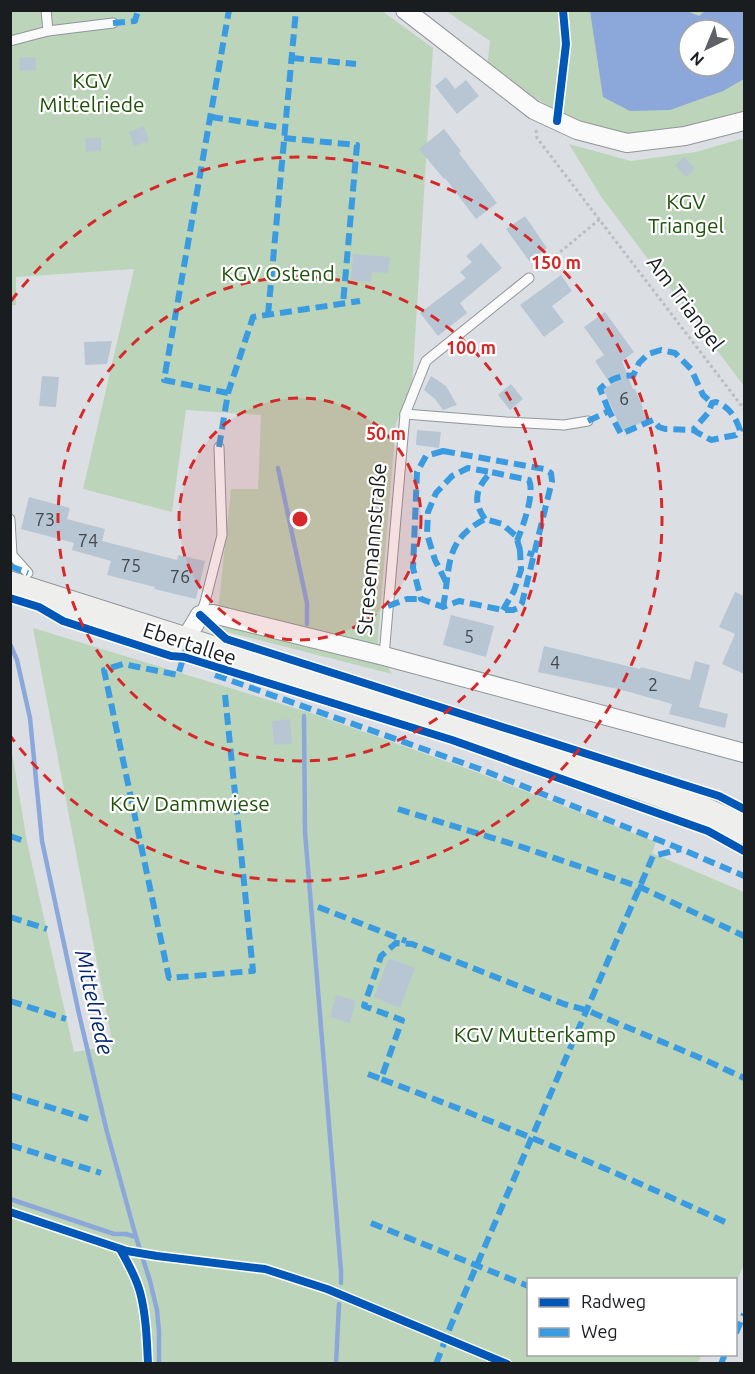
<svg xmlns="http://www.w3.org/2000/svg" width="755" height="1374" font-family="Ubuntu,sans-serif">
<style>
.green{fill:#bcd4b9;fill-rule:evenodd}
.water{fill:#8ca8da;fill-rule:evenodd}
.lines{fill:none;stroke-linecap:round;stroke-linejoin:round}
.stream{stroke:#8ca8da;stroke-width:4.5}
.building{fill:#b8c6d4}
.service-casing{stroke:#929599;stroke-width:11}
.minor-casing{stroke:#929599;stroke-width:20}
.secondary-casing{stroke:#929599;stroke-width:29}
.path{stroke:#bcbebe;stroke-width:3;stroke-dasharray:3 3;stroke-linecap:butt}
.service{stroke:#fafafb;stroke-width:9}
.minor{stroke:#fafafb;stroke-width:18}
.secondary{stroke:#eeeeec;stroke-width:27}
.quiet{stroke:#3b9be0;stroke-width:6;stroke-dasharray:12 6;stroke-linecap:butt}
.cycleway-casing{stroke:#fff;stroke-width:11}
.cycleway{stroke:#0057b8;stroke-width:8}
.ring{fill:none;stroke:#d62828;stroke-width:3;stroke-dasharray:10 8}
.labels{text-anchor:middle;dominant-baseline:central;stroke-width:4.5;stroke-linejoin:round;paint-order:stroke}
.number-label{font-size:18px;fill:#42474d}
.park-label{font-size:21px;fill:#1f5209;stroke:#fff}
.street-label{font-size:21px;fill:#1a1d20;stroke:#fff}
.water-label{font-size:22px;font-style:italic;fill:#002676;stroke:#fff}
.centre{fill:#d62828;stroke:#fff;stroke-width:3}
.ring-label{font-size:18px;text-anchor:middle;font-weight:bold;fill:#d62828;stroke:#fff;stroke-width:4.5;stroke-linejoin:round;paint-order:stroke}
</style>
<rect width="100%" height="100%" fill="#dbdfe4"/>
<g class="green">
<polygon points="11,11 382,11 433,48 412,387 396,423 377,649 392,674 216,629 231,489 258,489 261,415 186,410 172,512 83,489 134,269 16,277 16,305 11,305"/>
<path d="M446 11H744V114L698 126 625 136 570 120 487 67 490 41ZM689 30H725V66H689Z"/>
<polygon points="744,138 744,386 602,198 569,144 631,161 696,152"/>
<polygon points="33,628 308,712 476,772 656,842 652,853 744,892 744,1264 736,1283 736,1280 528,1280 528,1354 702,1355 698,1363 11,1363 10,740 27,842 74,1052 113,1046"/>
</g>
<path class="water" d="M687 11 699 16 705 11H744V79L723 91 670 110 630 111 603 97 590 11ZM689 30H725V66H689Z"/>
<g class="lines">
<g class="stream">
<polyline points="278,468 307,603 307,624"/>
<polyline points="10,644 17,660 30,718 42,841 79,1014 107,1132 136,1237 150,1281 157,1310 159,1332 159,1364"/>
<polyline points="304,716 305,832 341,1271 341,1283"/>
<polyline points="10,1199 114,1234 126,1234 136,1237"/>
<polyline points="336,1364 339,1304"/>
</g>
</g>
<g class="building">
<polygon points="35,57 36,70 20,71 19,58"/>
<polygon points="446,77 455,89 466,80 479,96 457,114 435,86"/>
<polygon points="144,126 149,141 134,146 129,132"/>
<polygon points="444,129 461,151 459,153 497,203 476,219 445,178 444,179 419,149"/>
<polygon points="85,138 101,138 101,151 86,152"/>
<polygon points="684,157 695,169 686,177 675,165"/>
<polygon points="525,216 547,248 529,261 506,229"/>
<polygon points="481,243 502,268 460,303 467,313 438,336 420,313 466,278 460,272 472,262 466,256"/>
<polygon points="353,254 390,257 388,273 372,272 371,282 351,280"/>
<polygon points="561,275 572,291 552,306 564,322 544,337 520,305"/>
<polygon points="605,312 634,352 622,361 633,389 635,389 643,408 642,408 647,420 622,431 603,388 611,385 595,361 604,355 584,327"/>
<polygon points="112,341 107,364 85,365 84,342"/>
<polygon points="42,376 59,377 56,407 39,406"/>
<polygon points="431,376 446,386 457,405 443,410 435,399 424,390"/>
<polygon points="511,384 523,399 510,410 498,395"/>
<polygon points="417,430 441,432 439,448 416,445"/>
<polygon points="29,497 70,508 67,519 105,529 102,541 177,560 178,555 205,561 196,599 154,589 155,587 107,575 111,561 72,550 74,543 21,529"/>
<polygon points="735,592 744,596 744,674 722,664 735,634 719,627"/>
<polygon points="451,615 494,626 486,657 443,645"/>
<polygon points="544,646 640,669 641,667 690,680 695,661 710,665 699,707 728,714 725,728 669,714 672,704 622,690 538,672"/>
<polygon points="290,719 292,744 274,745 272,721"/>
<polygon points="389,958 415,968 400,1008 374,997"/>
<polygon points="336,995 356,1001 350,1023 330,1017"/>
</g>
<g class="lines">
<g class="service-casing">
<g id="service">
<polyline points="46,10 48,31"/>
<polyline points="10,41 48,31 113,23"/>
<polyline points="405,414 426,361 529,278"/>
<polyline points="10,519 12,555 28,573"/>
<polyline points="200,615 205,602 222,535 219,447"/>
<polyline points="384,656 405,414 506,422 564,425 588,421"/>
</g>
</g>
<g class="minor-casing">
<g id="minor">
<polyline points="405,10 534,110 577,130 627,143 685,136 744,121"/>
<polyline points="188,643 191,630 200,615 213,614 384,656 744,753"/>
</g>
</g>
<g class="secondary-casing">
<path id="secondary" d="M10 585 621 780C663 794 705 809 744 830"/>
</g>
<g class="path">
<polyline points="559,104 566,44 563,10"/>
<polyline points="536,130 537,138 744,409"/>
<polyline points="537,271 600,219"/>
</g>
<use href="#service" class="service"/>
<use href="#minor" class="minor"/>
<use href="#secondary" class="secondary"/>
<g class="quiet">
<polyline points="113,23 135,21 138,10"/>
<polyline points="292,58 356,64"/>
<polyline points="211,117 285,128"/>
<polyline points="284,138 357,145 343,304"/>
<polyline points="268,315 296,10"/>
<polyline points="228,393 164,380 229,10"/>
<path d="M609 411 600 389C608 380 621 374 633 376L639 363 648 354 661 350 675 353 691 369 703 395 712 403"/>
<path d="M588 421 609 411 621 434 653 420 659 427 665 429 693 430 711 440 736 435 740 430C736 418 729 406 716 402L712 403 708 413 693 430"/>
<polyline points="219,447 228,393 253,317 360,301"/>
<polygon points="443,451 544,469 551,473 552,481 522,603 518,608 513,610 503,610 459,601 443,607 421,599 413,568 417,472 426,456"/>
<path d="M485 519C472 501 476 488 491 472L529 480C535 494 523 526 517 541"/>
<polyline points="10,566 28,573"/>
<polyline points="446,582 435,560 427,534 428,512 436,493 452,476 468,468 491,472"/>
<polyline points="388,606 407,599 421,599"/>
<path d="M443 607C451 567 443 541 485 519L502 524 516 536 520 550 534 555"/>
<polyline points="503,610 514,591 521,570 520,550"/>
<polyline points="188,643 178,675 123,664 104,670 169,978 253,971 225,695"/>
<polyline points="215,675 480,769 681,849 744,876"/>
<polyline points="398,809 519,846 640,887 744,936"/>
<polyline points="10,836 27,842"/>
<polyline points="318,907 406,941"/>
<polyline points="10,917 47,929"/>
<polyline points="10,1001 66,1019"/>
<polyline points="368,1074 381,1079"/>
<polyline points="10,1095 88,1119"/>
<polyline points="10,1145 101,1173"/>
<path d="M725 1222C612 1170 497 1122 381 1079L402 1020 364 1006 381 956 396 943 412 944 564 1004 586 1010 703 1059 744 1078"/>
<polyline points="371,1223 528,1286"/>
<polyline points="736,1333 744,1314"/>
<polyline points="436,1364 451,1325 653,856 681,849"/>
<polyline points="721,1364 725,1354"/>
</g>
<g class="cycleway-casing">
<g id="cycleway">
<polyline points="557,121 566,44 563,10"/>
<polyline points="10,598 39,607 63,621 171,656 184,657 452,740 708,831 744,851"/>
<polyline points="200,615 226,639 719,796 744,809"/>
<polyline points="10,1212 127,1251 157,1256 265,1269 327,1289 507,1364"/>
<path d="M120 1249C128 1263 136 1277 140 1292 146 1314 147 1341 148 1364"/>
</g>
</g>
<use href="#cycleway" class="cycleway"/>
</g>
<circle cx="300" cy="519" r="121" fill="#d62828" fill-opacity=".12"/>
<g class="ring">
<circle cx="300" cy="519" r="121"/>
<circle cx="300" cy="519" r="242"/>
<path d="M11 301A362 362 0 1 1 11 737"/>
</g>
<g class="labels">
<g class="number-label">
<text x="624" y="398">6</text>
<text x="45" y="519">73</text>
<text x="88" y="540">74</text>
<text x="131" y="565">75</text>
<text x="180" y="576">76</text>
<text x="469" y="636">5</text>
<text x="555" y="662">4</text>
<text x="653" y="684">2</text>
</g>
<g class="park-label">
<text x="92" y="80">KGV<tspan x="92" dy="24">Mittelriede</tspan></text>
<text x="686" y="201">KGV<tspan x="686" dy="24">Triangel</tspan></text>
<text x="278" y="273">KGV Ostend</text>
<text x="190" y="803">KGV Dammwiese</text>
<text x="535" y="1034">KGV Mutterkamp</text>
</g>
<g class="street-label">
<text transform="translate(686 303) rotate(53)">Am Triangel</text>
<text transform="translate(371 549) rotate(-85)">Stresemannstraße</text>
<text transform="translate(190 643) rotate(18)">Ebertallee</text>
</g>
<g class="water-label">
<text transform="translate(95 1002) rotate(77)">Mittelriede</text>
</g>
</g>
<circle cx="300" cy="519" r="9" class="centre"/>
<g class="ring-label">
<text x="556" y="269">150 m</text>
<text x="471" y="354">100 m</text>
<text x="386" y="440">50 m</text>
</g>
<rect width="755" height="1374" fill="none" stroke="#1a1d20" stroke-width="24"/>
<rect x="527" y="1278" width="210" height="78" fill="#ffffff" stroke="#a3a5a6" stroke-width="1.5"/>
<rect x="539" y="1298" width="30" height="9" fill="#0057b8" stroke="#a3a5a6" stroke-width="1.5"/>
<text x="581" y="1308" font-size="18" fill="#1a1d20">Radweg</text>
<rect x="539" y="1328" width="30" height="9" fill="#3b9be0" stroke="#a3a5a6" stroke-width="1.5"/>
<text x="581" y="1338" font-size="18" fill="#1a1d20">Weg</text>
<g transform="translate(707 48) rotate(223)"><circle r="28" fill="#ffffff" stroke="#a3a5a6" stroke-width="1.5"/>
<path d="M0-4.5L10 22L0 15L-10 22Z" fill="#5e6165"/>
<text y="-9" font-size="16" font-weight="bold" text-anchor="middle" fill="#1a1d20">N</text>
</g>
</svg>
